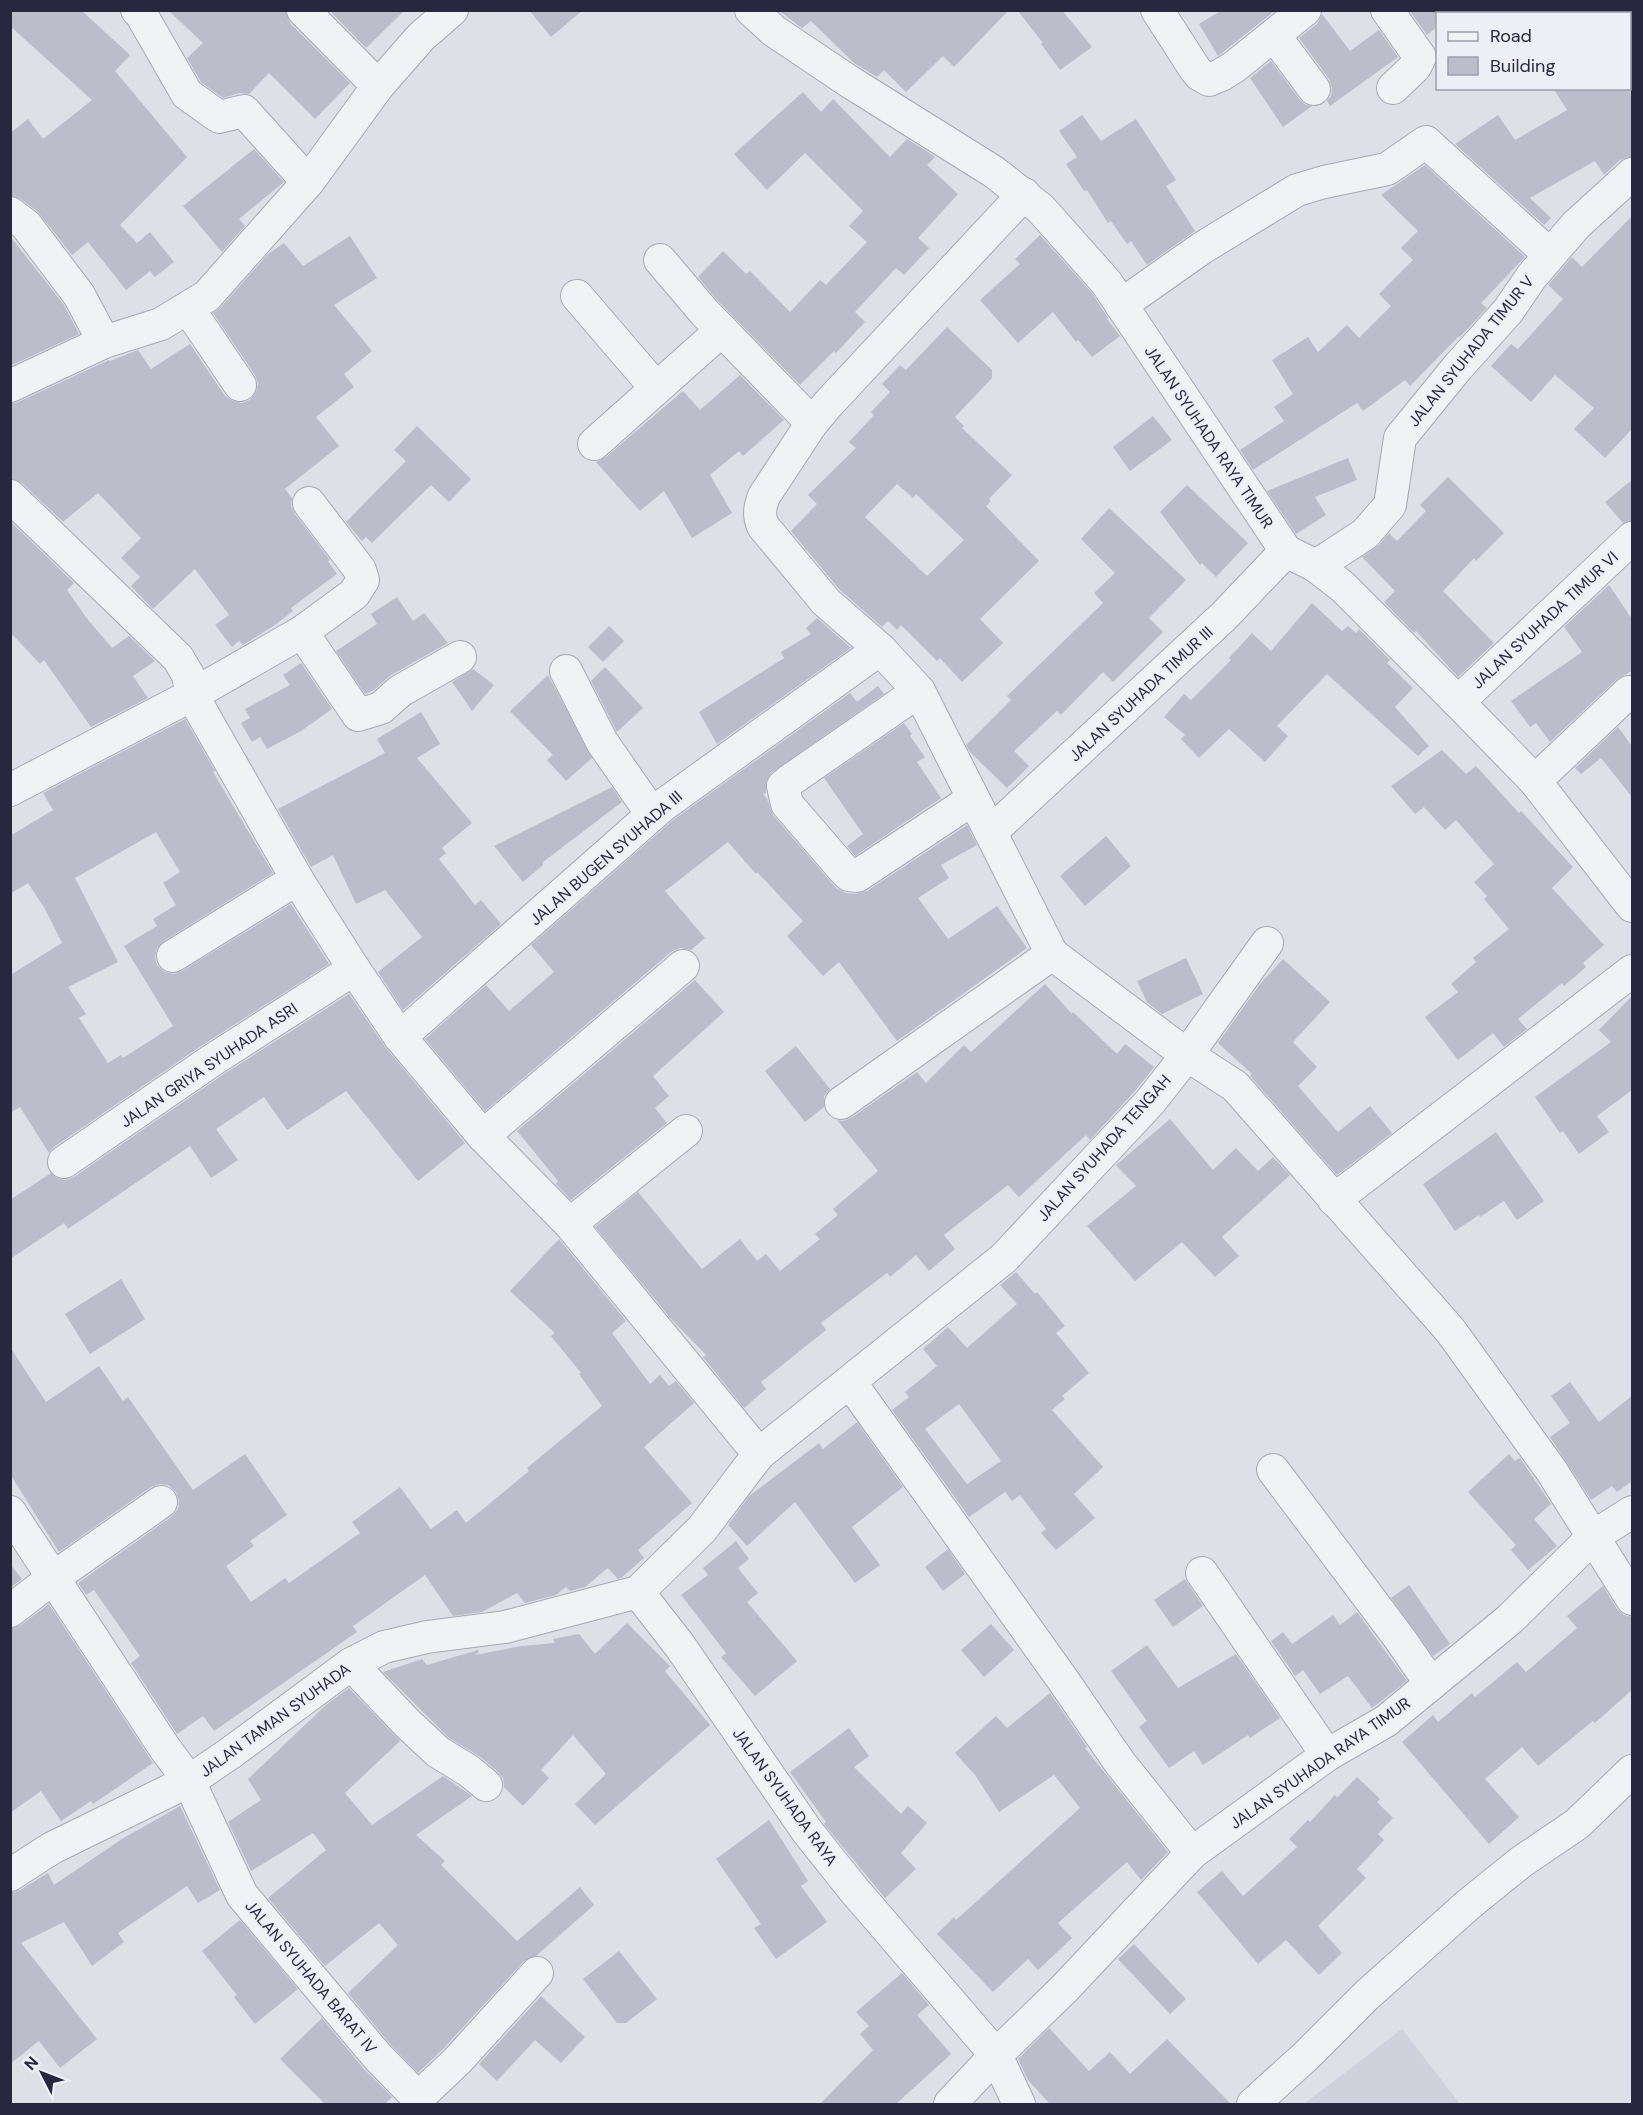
<svg xmlns="http://www.w3.org/2000/svg" width="1643" height="2115" font-family="'DM Sans',sans-serif">
<style>
.built{fill:#d1d1dd}
.building{fill:#bcbdcb;fill-rule:evenodd}
.lines{fill:none;stroke-linecap:round;stroke-linejoin:round}
.minor-casing{stroke:#a8a8b5;stroke-width:34}
.minor{stroke:#f1f2f6;stroke-width:32}
.labels{text-anchor:middle;dominant-baseline:central;stroke-width:4.5;stroke-linejoin:round;paint-order:stroke}
.street-label{font-size:16px;fill:#27283f;stroke:#eeeff6}
</style>
<rect width="100%" height="100%" fill="#dfdfe8"/>
<polygon class="built" points="1402,2029 1460,2104 1304,2104"/>
<g class="building">
<polygon points="10,10 81,10 130,55 115,71 187,157 120,225 137,243 150,232 174,262 155,277 150,271 126,290 88,242 72,255 37,211 21,199 10,195 10,133 28,119 43,139 92,100 10,26"/>
<polygon points="168,10 286,10 290,23 350,83 315,119 269,73 249,94 240,93 223,98 201,82 187,58 203,43"/>
<polygon points="329,10 405,10 366,48"/>
<polygon points="529,10 583,10 551,37"/>
<polygon points="778,10 1009,10 954,67 943,56 906,92 884,70 877,77 854,63 811,21 802,28"/>
<polygon points="1017,10 1062,10 1092,47 1060,70 1041,44 1043,43"/>
<polygon points="1222,10 1276,10 1218,56 1199,24"/>
<polygon points="1409,10 1437,10 1437,27 1427,35"/>
<polygon points="1322,14 1350,51 1379,30 1398,57 1330,106 1327,101 1331,96 1332,88 1329,79 1299,38 1317,24"/>
<polygon points="1271,61 1300,100 1306,105 1312,106 1283,127 1250,78"/>
<polygon points="1553,88 1632,88 1632,157 1620,160 1604,175 1595,161 1530,198 1551,218 1544,225 1455,144 1498,115 1515,140 1567,110"/>
<polygon points="803,92 821,112 833,99 890,157 907,139 931,154 935,157 927,165 958,194 918,238 929,248 904,275 896,268 855,312 865,322 836,353 834,351 800,385 718,301 698,277 723,251 746,274 750,271 790,312 820,280 826,285 867,242 849,226 863,211 805,153 767,190 734,154"/>
<polygon points="1082,115 1101,141 1136,119 1176,180 1166,186 1195,231 1147,265 1131,241 1127,244 1111,221 1108,223 1087,190 1084,191 1066,164 1077,157 1059,131"/>
<polygon points="254,149 284,182 239,219 245,226 222,252 183,206"/>
<polygon points="1425,165 1525,257 1481,303 1487,308 1460,337 1459,336 1410,386 1405,380 1363,411 1357,403 1253,470 1240,450 1284,421 1274,407 1293,394 1272,360 1308,337 1318,352 1347,325 1359,338 1391,306 1379,294 1413,260 1401,248 1418,231 1381,195"/>
<polygon points="1632,216 1632,429 1605,458 1574,429 1594,408 1555,375 1531,402 1491,366 1511,344 1518,349 1563,299 1548,285 1572,257 1582,267"/>
<polygon points="1040,235 1092,293 1108,318 1107,319 1120,336 1092,357 1078,340 1076,342 1053,312 1018,343 980,300 1020,264 1015,259"/>
<polygon points="10,236 64,305 79,334 10,366"/>
<polygon points="350,236 377,278 334,305 372,351 344,374 354,387 316,417 339,446 285,489 292,498 291,506 295,514 330,560 328,561 337,574 291,608 293,611 275,625 243,645 239,641 232,647 215,625 229,615 195,569 153,609 131,586 140,577 121,558 141,538 98,493 63,522 22,483 10,479 10,404 18,402 109,360 110,361 138,350 151,369 190,344 225,396 233,401 242,403 250,400 256,392 258,384 255,375 213,313 220,308 268,254 284,243 303,266"/>
<path d="M947 327 992 370V378L955 417 964 426 962 428 1012 475 989 499 991 501 986 506 1039 561 980 619 1003 643 962 682 940 658 937 661 901 625 897 630 888 621 882 627 839 589 791 531 817 504 808 495 856 448 849 442 874 415 871 412 890 392 882 384 900 365 906 370ZM897 484 913 498 916 494 964 540 927 576 865 517Z"/>
<polygon points="740,375 784,420 743,456 739,451 710,475 732,513 692,538 664,491 640,511 596,462 606,457 683,391 700,410"/>
<polygon points="1153,416 1172,440 1130,471 1113,447"/>
<polygon points="417,426 471,479 449,502 431,485 372,543 366,537 362,541 346,522 406,461 394,450"/>
<polygon points="1348,458 1357,480 1315,497 1326,515 1296,534 1267,491"/>
<polygon points="1448,477 1504,533 1476,561 1474,558 1443,591 1494,643 1458,677 1416,631 1414,633 1384,602 1395,591 1362,557 1378,546 1389,533 1397,541 1426,511 1420,505"/>
<polygon points="1632,480 1632,521 1623,523 1605,502"/>
<polygon points="1187,485 1248,543 1216,577 1202,563 1200,565 1160,512"/>
<polygon points="1109,508 1186,580 1149,618 1163,632 1113,682 1103,672 1061,715 1057,711 1014,751 1029,766 1007,788 970,752 966,745 1011,700 1007,696 1103,603 1094,593 1115,573 1081,539"/>
<polygon points="10,521 74,583 67,590 88,620 112,648 129,636 155,661 133,676 148,698 91,727 44,660 40,664 10,632"/>
<polygon points="1609,585 1632,619 1632,671 1617,679 1550,742 1536,723 1530,727 1511,701 1582,652 1564,627"/>
<polygon points="397,597 413,621 424,613 448,643 391,675 374,690 365,694 336,651 377,624 371,614"/>
<polygon points="1312,603 1342,631 1348,626 1356,633 1359,629 1390,660 1387,663 1413,688 1395,707 1429,746 1418,756 1327,674 1277,726 1288,736 1265,762 1229,729 1199,758 1181,739 1185,735 1164,717 1184,694 1191,700 1231,660 1229,658 1252,633 1271,651"/>
<polygon points="817,618 851,648 717,744 699,712 784,658 781,652 811,634 806,628"/>
<polygon points="609,626 624,641 603,662 588,647"/>
<polygon points="301,663 332,709 301,731 267,749 260,737 252,742 241,723 250,718 245,709 290,685 283,675"/>
<polygon points="605,667 643,708 617,732 591,681"/>
<polygon points="473,669 494,685 472,711 452,682"/>
<polygon points="548,675 592,758 566,781 547,760 553,755 510,711"/>
<polygon points="878,686 884,694 771,773 766,781 766,793 763,794 767,799 773,815 836,888 846,893 855,894 867,891 967,825 977,845 941,865 949,878 918,898 948,939 997,906 1027,948 897,1041 839,962 823,976 787,936 803,921 757,872 756,874 728,842 665,891 705,938 691,950 680,948 671,952 485,1111 425,1039 486,985 509,1011 554,972 531,945 673,820 850,693 857,702"/>
<polygon points="421,712 440,744 417,758 472,823 442,848 446,853 439,859 475,905 481,900 501,924 403,1010 378,972 422,937 385,890 356,904 333,855 311,867 278,809 385,753 377,739"/>
<path d="M185 719 215 771 213 772 273 873 164 941 157 948 155 957 157 965 165 972 174 974 182 971 291 904 329 964 201 1046 54 1147 49 1153 20 1107 10 1113V975L62 943 45 909 28 883 10 894V836L53 810 43 793ZM156 832 180 872 163 883 176 905 153 919 157 926 124 946 173 1026 123 1058 121 1055 108 1063 79 1018 86 1014 68 987 118 962 75 878Z"/>
<polygon points="904,723 912,734 910,736 925,757 917,762 941,798 855,856 847,846 863,834 824,778"/>
<polygon points="1618,727 1632,746 1632,797 1601,758 1581,774 1575,768"/>
<polygon points="1442,750 1466,774 1476,766 1519,813 1521,811 1573,867 1552,888 1604,945 1583,963 1586,967 1564,986 1562,983 1518,1019 1527,1029 1504,1047 1493,1033 1458,1060 1425,1017 1458,992 1451,984 1476,962 1473,958 1509,929 1484,899 1487,896 1474,882 1494,864 1456,820 1445,830 1424,807 1415,814 1391,786"/>
<polygon points="612,787 622,802 543,862 543,865 523,882 494,846"/>
<polygon points="1106,836 1131,866 1085,906 1060,876"/>
<polygon points="1186,958 1203,994 1162,1014 1147,1002 1137,981"/>
<polygon points="1283,959 1330,1002 1293,1042 1317,1067 1298,1086 1338,1132 1370,1106 1392,1133 1337,1175 1250,1076 1252,1074 1218,1043 1260,984"/>
<polygon points="695,980 724,1012 653,1076 669,1096 655,1108 667,1123 571,1200 556,1184 558,1181 517,1131"/>
<polygon points="1045,984 1072,1014 1073,1012 1117,1054 1125,1044 1154,1067 1136,1090 1090,1140 1086,1135 1019,1197 1008,1185 944,1235 955,1249 929,1271 916,1255 890,1277 887,1273 821,1323 826,1330 761,1382 766,1389 744,1408 703,1357 706,1355 672,1320 595,1227 638,1192 702,1269 740,1239 757,1261 766,1254 780,1271 820,1239 815,1234 838,1215 833,1209 878,1171 837,1120 843,1121 851,1118 917,1072 926,1083 964,1045 971,1052"/>
<polygon points="349,994 386,1048 465,1143 418,1181 346,1091 287,1130 264,1097 216,1129 238,1160 211,1178 190,1146 68,1229 64,1223 10,1259 10,1200 51,1173 57,1178 65,1180 74,1177 221,1076"/>
<polygon points="1632,996 1632,1090 1597,1116 1609,1132 1579,1154 1563,1131 1560,1133 1535,1097 1611,1042 1599,1030"/>
<polygon points="796,1046 830,1089 824,1096 824,1107 805,1122 765,1071"/>
<polygon points="1170,1119 1213,1170 1236,1148 1258,1171 1273,1157 1290,1175 1222,1237 1239,1256 1215,1277 1182,1242 1135,1281 1087,1226 1136,1186 1116,1165"/>
<polygon points="1496,1132 1544,1201 1517,1220 1504,1201 1480,1217 1479,1215 1455,1231 1423,1184"/>
<polygon points="559,1239 626,1321 612,1333 650,1384 660,1375 669,1386 676,1381 694,1403 644,1447 692,1503 638,1550 644,1558 621,1578 618,1579 608,1568 585,1587 570,1591 566,1587 556,1595 525,1603 517,1593 482,1612 453,1616 425,1575 353,1626 357,1632 214,1731 203,1716 177,1734 131,1663 140,1656 94,1590 86,1595 78,1583 171,1517 178,1509 179,1501 176,1492 168,1485 160,1484 151,1487 59,1552 10,1474 10,1347 46,1402 99,1366 123,1401 128,1397 193,1490 245,1454 287,1515 250,1541 254,1546 226,1566 251,1602 285,1578 289,1583 360,1533 352,1522 400,1487 431,1529 457,1510 466,1523 529,1471 527,1468 602,1406 579,1374 581,1373 551,1336 555,1333 510,1291"/>
<path d="M1016 1272 1035 1294 1037 1292 1065 1326 1056 1333 1089 1373 1062 1396 1065 1399 1052 1410 1103 1467 1074 1494 1095 1518 1056 1550 1041 1533 1046 1529 1020 1495 1012 1501 1005 1492 969 1517 892 1410 909 1397 905 1392 937 1366 923 1349 948 1327 967 1348 1017 1304 1000 1285ZM959 1404 1001 1461 967 1484 925 1429Z"/>
<polygon points="121,1279 145,1319 90,1354 65,1314"/>
<polygon points="1570,1382 1599,1422 1632,1396 1632,1481 1617,1492 1612,1486 1591,1500 1550,1437 1570,1423 1551,1396"/>
<polygon points="857,1422 903,1487 852,1527 880,1565 855,1583 795,1502 747,1546 728,1525 749,1496 819,1443 823,1449"/>
<polygon points="1509,1454 1515,1461 1520,1458 1551,1504 1534,1519 1557,1546 1528,1570 1511,1550 1516,1545 1468,1492"/>
<polygon points="736,1541 749,1559 738,1568 758,1593 747,1602 797,1661 755,1696 721,1657 726,1653 681,1595 708,1575 703,1568"/>
<polygon points="948,1549 965,1574 943,1591 925,1567"/>
<polygon points="10,1564 22,1579 10,1588"/>
<polygon points="1185,1579 1203,1606 1173,1627 1154,1600"/>
<polygon points="1409,1585 1450,1644 1433,1656 1391,1598"/>
<polygon points="1603,1586 1617,1609 1624,1615 1632,1617 1632,1690 1595,1723 1593,1721 1538,1766 1522,1747 1485,1779 1519,1817 1489,1844 1402,1742 1433,1715 1438,1722 1472,1693 1475,1697 1517,1662 1526,1672 1577,1628 1567,1616"/>
<polygon points="49,1604 153,1763 93,1804 91,1801 61,1821 41,1791 10,1813 10,1629 21,1625"/>
<polygon points="1357,1612 1407,1681 1372,1708 1348,1676 1320,1694 1303,1670 1295,1676 1271,1641 1283,1632 1292,1644 1333,1615 1340,1625"/>
<polygon points="627,1623 670,1666 665,1671 710,1725 595,1825 575,1804 606,1774 573,1735 541,1770 549,1778 523,1806 504,1787 503,1778 497,1771 479,1756 449,1738 383,1672 422,1659 427,1665 478,1650 479,1652 475,1655 521,1646 555,1643 553,1639 579,1634 595,1654"/>
<polygon points="991,1624 1014,1650 984,1677 961,1650"/>
<polygon points="1147,1645 1178,1688 1236,1654 1280,1718 1250,1738 1248,1735 1203,1765 1194,1751 1169,1768 1139,1727 1147,1721 1111,1671"/>
<polygon points="349,1688 400,1741 345,1793 372,1825 443,1776 472,1796 416,1835 445,1861 441,1865 517,1941 580,1887 594,1905 536,1956 524,1961 444,2048 418,2073 390,2044 348,1993 398,1945 379,1923 325,1966 268,1898 326,1850 313,1833 251,1871 228,1822 261,1800 248,1779 327,1704"/>
<polygon points="1050,1693 1087,1747 1085,1748 1168,1852 1141,1880 1127,1862 1058,1923 1072,1938 1038,1970 1028,1959 993,1992 937,1934 954,1917 956,1920 1080,1808 1054,1775 999,1812 975,1775 955,1753 996,1716 1007,1728"/>
<polygon points="849,1728 869,1756 854,1767 901,1814 908,1806 927,1823 901,1853 916,1869 885,1898 824,1824 826,1822 790,1772"/>
<polygon points="1357,1777 1380,1799 1377,1802 1393,1818 1378,1834 1384,1840 1357,1869 1366,1878 1318,1926 1342,1953 1319,1975 1286,1940 1258,1964 1197,1892 1222,1871 1243,1896 1297,1847 1289,1839 1308,1820 1310,1822 1335,1795 1337,1798"/>
<polygon points="180,1806 220,1890 198,1903 187,1886 118,1933 124,1942 92,1966 64,1922 21,1943 97,2039 60,2068 39,2041 10,2064 10,1893 20,1890 48,1873 54,1885 122,1839"/>
<polygon points="769,1820 808,1881 801,1886 827,1922 776,1959 754,1928 761,1924 716,1859"/>
<polygon points="240,1920 298,1989 255,2024 234,1997 237,1995 202,1951"/>
<polygon points="1134,1944 1186,1999 1170,2014 1118,1959"/>
<polygon points="619,1951 657,1999 626,2023 617,2023 583,1979"/>
<polygon points="902,1973 929,2005 917,2015 951,2054 896,2104 820,2104 873,2050 860,2034 869,2026 856,2012"/>
<polygon points="541,1996 585,2037 561,2063 535,2040 497,2081 479,2064"/>
<polygon points="322,2018 363,2068 392,2097 385,2104 325,2104 280,2059"/>
<polygon points="1049,2028 1089,2071 1110,2052 1130,2074 1167,2039 1231,2104 1050,2104 1028,2080 1018,2059"/>
</g>
<g class="lines">
<g class="minor-casing">
<g id="minor">
<polyline points="137,10 141,14 187,94 219,117 244,111 308,182"/>
<polyline points="303,10 378,86"/>
<polyline points="751,10 774,31 850,82 994,172 1041,209 1106,282 1286,551 1316,566 1343,587 1458,702 1535,781 1632,906"/>
<polyline points="1157,10 1195,69 1200,75 1209,80 1221,75 1234,67 1305,10"/>
<polyline points="1387,10 1420,57 1415,67 1393,88"/>
<polyline points="1274,35 1314,89"/>
<polyline points="10,213 26,225 79,295 104,342"/>
<polyline points="660,260 705,313 812,423"/>
<polyline points="577,296 656,388"/>
<polyline points="1121,305 1202,248 1297,190 1324,182 1387,169 1426,142 1550,255"/>
<polyline points="188,308 240,385"/>
<polyline points="10,386 104,342 161,324 207,296 308,182 378,86 421,37 452,10"/>
<polyline points="594,444 722,330"/>
<polyline points="10,496 178,658 188,675 192,695 297,879 354,969 400,1037 483,1136 570,1224 759,1454 702,1529 638,1592 505,1627 427,1637 384,1647 351,1664 229,1754 189,1781 164,1747 10,1512"/>
<polyline points="1316,566 1365,534 1390,505 1400,438 1457,368 1508,311 1532,276 1576,225 1632,174"/>
<polyline points="302,632 358,715 381,708 400,691 460,657"/>
<polyline points="566,671 602,742 652,814"/>
<polyline points="919,691 789,781 783,786 787,804 843,869 849,875 857,876 973,799"/>
<polyline points="1458,702 1632,538"/>
<polyline points="1535,781 1629,692 1632,692"/>
<polyline points="10,790 192,695 302,632 354,594 363,580 360,570 309,503"/>
<polyline points="991,832 1224,616 1286,551"/>
<polyline points="1267,943 1187,1055 1235,1086 1450,1330 1551,1470 1632,1599"/>
<polyline points="173,956 297,879"/>
<polyline points="400,1037 662,806 880,649"/>
<polyline points="841,1103 1052,954"/>
<polyline points="483,1136 683,966"/>
<polyline points="64,1162 211,1061 354,969"/>
<polyline points="1334,1200 1632,971"/>
<polyline points="570,1224 686,1131"/>
<polyline points="850,1382 1063,1680 1120,1763 1192,1853"/>
<path d="M759 1454 1004 1258 1150 1102 1187 1055 1052 954 919 691 880 649 826 602 763 526C758 514 760 507 764 496L812 423 829 403 1024 194"/>
<polyline points="1273,1470 1400,1639 1431,1684"/>
<polyline points="1202,1573 1327,1755"/>
<polyline points="638,1592 680,1646 807,1831 854,1890 996,2055 1019,2104"/>
<polyline points="10,1611 53,1578 161,1502"/>
<polyline points="351,1664 407,1723 438,1752 469,1771 486,1785"/>
<polyline points="10,1875 52,1848 189,1781 242,1895 377,2056 418,2098"/>
<polyline points="417,2104 418,2098 457,2061 537,1973"/>
<polyline points="950,2104 996,2055 1064,1989 1192,1853 1327,1755 1386,1721 1510,1619 1594,1536 1632,1512"/>
<polyline points="1253,2104 1306,2056 1367,1995 1469,1904 1521,1862 1577,1824 1632,1771"/>
</g>
</g>
<use href="#minor" class="minor"/>
</g>
<g class="labels">
<g class="street-label">
<text transform="translate(1471 351) rotate(-51)">JALAN SYUHADA TIMUR V</text>
<text transform="translate(1209 437) rotate(56)">JALAN SYUHADA RAYA TIMUR</text>
<text transform="translate(1545 620) rotate(-43)">JALAN SYUHADA TIMUR VI</text>
<text transform="translate(1141 694) rotate(-43)">JALAN SYUHADA TIMUR III</text>
<text transform="translate(606 858) rotate(-41)">JALAN BUGEN SYUHADA III</text>
<text transform="translate(209 1065) rotate(-34)">JALAN GRIYA SYUHADA ASRI</text>
<text transform="translate(1104 1148) rotate(-48)">JALAN SYUHADA TENGAH</text>
<text transform="translate(275 1720) rotate(-36)">JALAN TAMAN SYUHADA</text>
<text transform="translate(1320 1763) rotate(-35)">JALAN SYUHADA RAYA TIMUR</text>
<text transform="translate(785 1797) rotate(54)">JALAN SYUHADA RAYA</text>
<text transform="translate(311 1977) rotate(50)">JALAN SYUHADA BARAT IV</text>
</g>
</g>
<rect width="1643" height="2115" fill="none" stroke="#27283f" stroke-width="24"/>
<rect x="1436" y="12" width="195" height="78" fill="#eeeff6" stroke="#9e9fad" stroke-width="1.5"/>
<rect x="1448" y="32" width="30" height="9" fill="#f1f2f6" stroke="#9e9fad" stroke-width="1.5"/>
<text x="1490" y="42" font-size="18" fill="#27283f">Road</text>
<rect x="1448" y="57" width="30" height="18" fill="#bcbdcb" stroke="#9e9fad" stroke-width="1.5"/>
<text x="1490" y="72" font-size="18" fill="#27283f">Building</text>
<g transform="translate(42 2073) rotate(312)" stroke="#eeeff6" stroke-width="4.5" paint-order="stroke">
<path d="M0-4.5L10 22L0 15L-10 22Z" fill="#27283f"/>
<text y="-9" font-size="16" font-weight="bold" text-anchor="middle" fill="#27283f">N</text>
</g>
</svg>
